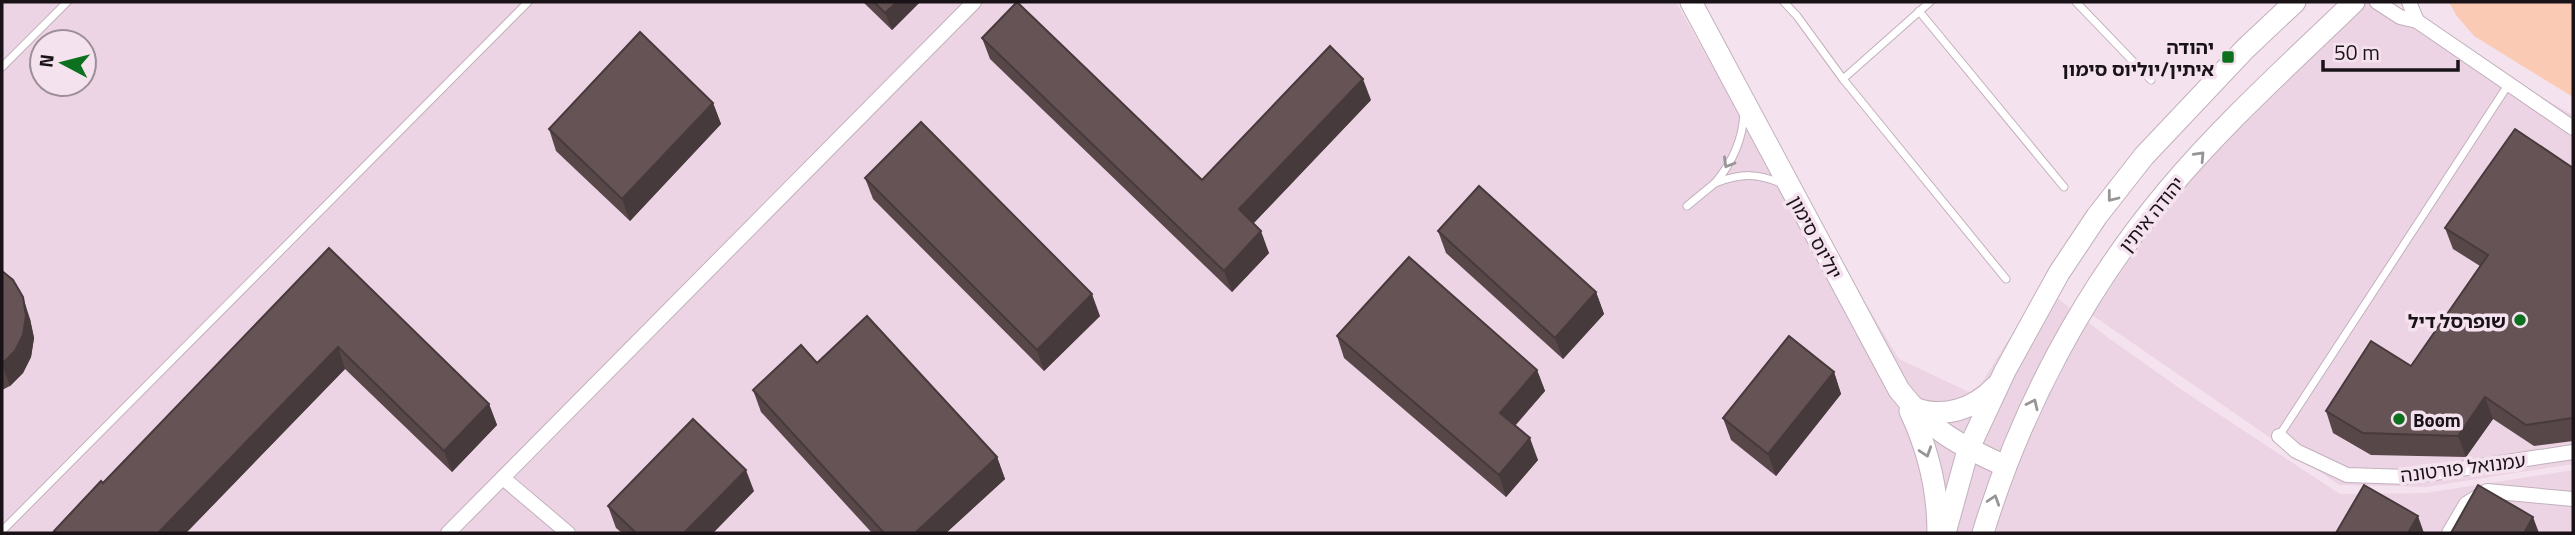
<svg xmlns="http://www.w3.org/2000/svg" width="2575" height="535" font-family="'Titillium Web','Noto Sans Hebrew',sans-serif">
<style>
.built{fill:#edd4e5;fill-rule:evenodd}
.green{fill:#facab5}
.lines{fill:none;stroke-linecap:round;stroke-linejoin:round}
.lane-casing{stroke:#c2b0bc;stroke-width:9}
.street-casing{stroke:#c2b0bc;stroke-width:16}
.secondary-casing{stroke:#c2b0bc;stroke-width:23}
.lane{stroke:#fff;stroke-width:7}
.street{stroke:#fff;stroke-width:14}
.secondary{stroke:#fff;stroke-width:21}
.wall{fill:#584749}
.shaded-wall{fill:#473a3c}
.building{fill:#665355;stroke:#473a3c;stroke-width:2}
.oneway{stroke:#989597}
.poi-dot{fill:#0c701f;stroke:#f5e2ef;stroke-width:2.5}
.labels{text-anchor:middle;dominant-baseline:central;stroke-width:7;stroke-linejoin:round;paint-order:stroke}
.poi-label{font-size:19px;font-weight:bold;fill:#191317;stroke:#f5e2ef;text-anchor:end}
.street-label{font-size:19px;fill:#191317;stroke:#f5e2ef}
</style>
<rect width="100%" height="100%" fill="#f5e2ef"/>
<g class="built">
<path d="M2 2H1676L1735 107 1818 224 1899 359 1969 392 1981 384 2042 286 2110 339 2185 392 2340 494 2426 493 2573 470V533H2ZM42 42H84V84H42Z"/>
<polygon points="2366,2 2378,2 2573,115 2573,464 2426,487 2339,485 2092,315 2174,193"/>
</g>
<polygon class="green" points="2449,2 2573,2 2573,97 2474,36 2456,15"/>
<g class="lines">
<g class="lane-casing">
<g id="lane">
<polyline points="1784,2 1797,16 1843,79 2006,279"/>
<polyline points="2076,2 2151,80"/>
<polyline points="1919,11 2064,187"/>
<polyline points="2,67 67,2"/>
<polyline points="1843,79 1930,2"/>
<path d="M1744 112C1743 139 1732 163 1715 183 1742 173 1757 173 1783 184"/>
<polyline points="1687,206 1715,183"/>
<polyline points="2279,436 2508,85"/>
<polyline points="2,531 528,2"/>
</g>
</g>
<g class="street-casing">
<g id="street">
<polyline points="2377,2 2400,17 2417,21 2573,128"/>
<polyline points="2409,2 2417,21"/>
<polyline points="2279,436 2296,451 2347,475 2408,477 2573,452"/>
<polyline points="503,478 568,533"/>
<polyline points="448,533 974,2"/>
<polyline points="2449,533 2466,504 2487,491 2573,499"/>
</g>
</g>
<g class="secondary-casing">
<g id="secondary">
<path d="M1691 2 1899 390C1930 430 1959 445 2005 466"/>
<path d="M1914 408C1944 419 1974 409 1995 387"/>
<path d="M1910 411C1928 449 1938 491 1938 533"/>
<polyline points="1945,533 1968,450 2005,371 2059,273 2097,216 2144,156 2246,48 2295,2"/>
<path d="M1983 533C2021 409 2084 290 2168 190 2224 123 2291 63 2354 2"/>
</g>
</g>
<use href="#lane" class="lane"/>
<use href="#street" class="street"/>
<use href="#secondary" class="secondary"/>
</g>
<g class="wall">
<polygon points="863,2 919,2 919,3 892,30"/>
<polygon points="982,38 1202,180 1371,100 1253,224 1269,253 1232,292 990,59"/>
<polygon points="713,103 721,124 630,221 556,151 549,129"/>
<polygon points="2573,168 2573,441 2534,446 2493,419 2466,457 2371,455 2333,433 2326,411 2411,366 2480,266 2453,249 2445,228"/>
<polygon points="865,178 1100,316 1044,371 873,199"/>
<polygon points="1438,231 1596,292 1604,314 1563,359 1446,253"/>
<polygon points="329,248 489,404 497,425 452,472 345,369 186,533 55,533 54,531 103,483"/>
<polygon points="2,271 30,319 34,338 31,357 23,373 10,386 2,390"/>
<polygon points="1337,336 1537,370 1545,391 1515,426 1538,460 1506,497 1344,358"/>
<polygon points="817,363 997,457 1005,479 946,533 872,533 761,412 753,390"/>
<polygon points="1834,372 1841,394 1776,476 1731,440 1723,418"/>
<polygon points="754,491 713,533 622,533 616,528 608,506"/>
</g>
<g class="shaded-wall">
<polygon points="897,2 919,3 892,30 885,13"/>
<polygon points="1363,79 1371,100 1246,231 1239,209"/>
<polygon points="713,103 721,124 630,221 622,199"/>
<polygon points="1261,231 1269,253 1232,292 1224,271"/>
<polygon points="1596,292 1604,314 1563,359 1555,338"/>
<polygon points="1092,294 1100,316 1044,371 1037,350"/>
<polygon points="23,297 30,319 34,338 31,357 23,373 10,386 2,364"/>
<polygon points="338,347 345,369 186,533 158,533"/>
<polygon points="1537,370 1545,391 1507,434 1500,413"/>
<polygon points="1834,372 1841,394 1776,476 1768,454"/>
<polygon points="2485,397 2493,419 2466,457 2458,436"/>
<polygon points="489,404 497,425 452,472 444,451"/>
<polygon points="1530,438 1538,460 1506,497 1499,475"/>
<polygon points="997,457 1005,479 946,533 915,533"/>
<polygon points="746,470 754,491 713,533 684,533"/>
<polygon points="2418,516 2424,533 2408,533"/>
<polygon points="2533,517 2539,533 2524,533"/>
</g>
<g class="building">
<polygon points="874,2 897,2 885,13"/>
<polygon points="1017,2 1202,180 1330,46 1363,79 1239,209 1261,231 1224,271 982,38"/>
<polygon points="640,32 713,103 622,199 549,129"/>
<polygon points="921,122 1092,294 1037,350 865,178"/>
<polygon points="2515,129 2573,168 2573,418 2526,425 2485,397 2458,436 2363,433 2326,411 2371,341 2411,366 2488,255 2445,228"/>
<polygon points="1479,186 1596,292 1555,338 1438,231"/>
<polygon points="329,248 489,404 444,451 338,347 158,533 57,533 54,531 101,481 103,483"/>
<polygon points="1409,257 1537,370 1500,413 1530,438 1499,475 1337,336"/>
<polygon points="2,271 13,280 23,297 26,316 23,335 15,351 2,364"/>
<polygon points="867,316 997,457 915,533 884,533 753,390 801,345 817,363"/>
<polygon points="1789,336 1834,372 1768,454 1723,418"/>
<polygon points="693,419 746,470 684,533 636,533 608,506"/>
<polygon points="2364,485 2418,516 2408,533 2336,533"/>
<polygon points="2478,485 2533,517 2524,533 2451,533"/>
</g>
<defs><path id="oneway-chevron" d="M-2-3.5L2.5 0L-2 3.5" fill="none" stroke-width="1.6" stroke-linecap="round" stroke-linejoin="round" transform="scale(1.75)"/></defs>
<g class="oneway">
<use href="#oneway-chevron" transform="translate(2200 156) rotate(-47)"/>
<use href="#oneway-chevron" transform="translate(1728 163) rotate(120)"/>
<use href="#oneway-chevron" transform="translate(2112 197) rotate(128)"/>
<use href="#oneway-chevron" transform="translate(2033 404) rotate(-65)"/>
<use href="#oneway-chevron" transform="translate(1926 452) rotate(72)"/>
<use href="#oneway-chevron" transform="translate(1994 500) rotate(-72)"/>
</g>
<g class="poi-dot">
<rect x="2221" y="50" width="14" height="14" rx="3.5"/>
<circle cx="2520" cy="320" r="7"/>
<circle cx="2399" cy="419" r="7"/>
</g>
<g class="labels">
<g class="poi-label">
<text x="2214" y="46">יהודה<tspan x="2214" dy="22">איתין/יוליוס סימון</tspan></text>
<text x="2506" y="320">שופרסל דיל</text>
<text x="2413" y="419" text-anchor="start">Boom</text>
</g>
<g class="street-label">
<text transform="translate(2151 214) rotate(-51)">יהודה איתין</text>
<text transform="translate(1816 237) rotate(62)">יוליוס סימון</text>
<text transform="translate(2463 467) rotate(-7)">עמנואל פורטונה</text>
</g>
</g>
<rect width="2575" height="535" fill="none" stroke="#191317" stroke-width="7"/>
<g transform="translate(63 63) rotate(277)"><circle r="33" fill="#f5e2ef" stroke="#9d8f99" stroke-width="2"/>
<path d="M0-5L12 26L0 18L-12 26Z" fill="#0c701f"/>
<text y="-10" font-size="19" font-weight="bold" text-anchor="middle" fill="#191317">N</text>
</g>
<path d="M2323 60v10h135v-10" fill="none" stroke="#191317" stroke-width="3.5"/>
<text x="2334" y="60" font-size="21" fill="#191317" stroke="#f5e2ef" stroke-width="5" paint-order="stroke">50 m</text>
</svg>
